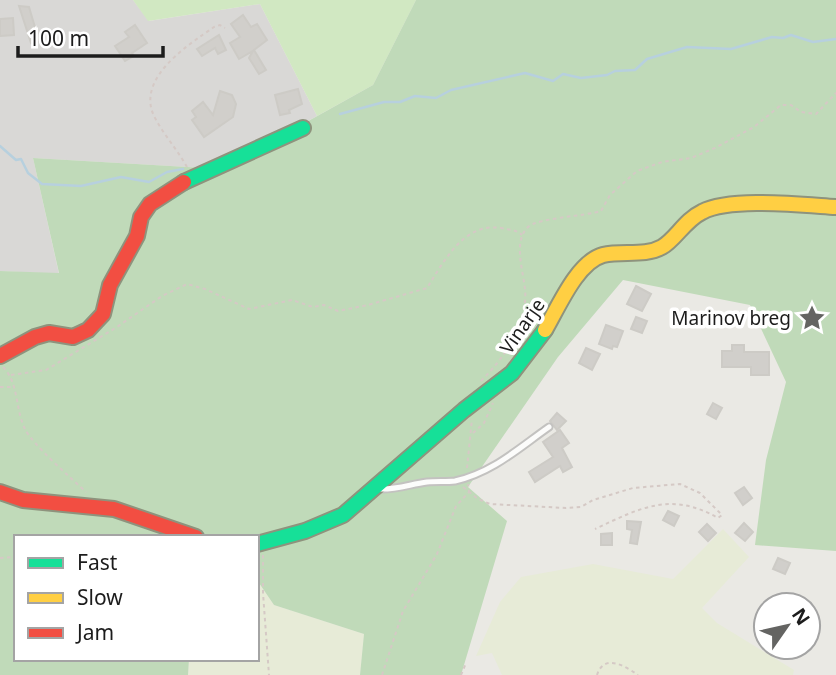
<svg xmlns="http://www.w3.org/2000/svg" width="836" height="675" font-family="'Noto Sans',sans-serif">
<style>
.residential{fill:#d9d8d6}
.farmland{fill:#e7ebd7}
.grass{fill:#d1e8c2}
.forest{fill:#c0dab9}
.lines{fill:none;stroke-linecap:round;stroke-linejoin:round}
.stream{stroke:#b7d0de;stroke-width:2.5}
.building{fill:#d1cfcb;stroke:#cdcbc6;stroke-width:2}
.lane-casing{stroke:#c3c2c0;stroke-width:9}
.fast-casing{stroke:#8e937d;stroke-width:18}
.slow-casing{stroke:#8e937d;stroke-width:18}
.jam-casing{stroke:#8e937d;stroke-width:18}
.path{stroke:#d5c9c5;stroke-width:2;stroke-dasharray:3.5 3.5;stroke-linecap:butt}
.lane{stroke:#fcfcfb;stroke-width:5}
.fast{stroke:#16e098;stroke-width:14}
.slow{stroke:#ffcf43;stroke-width:14}
.jam{stroke:#f24e42;stroke-width:14}
.labels{text-anchor:middle;dominant-baseline:central;stroke-width:7;stroke-linejoin:round;paint-order:stroke}
.poi-label{font-size:19px;fill:#1c1c1c;stroke:#fff;text-anchor:end}
.street-label{font-size:19px;fill:#1c1c1c;stroke:#fff}
</style>
<rect width="100%" height="100%" fill="#eae9e4"/>
<polygon class="residential" points="0,0 133,0 149,21 260,4 317,116 222,169 33,158 59,274 0,271"/>
<g class="farmland">
<polygon points="723,529 749,557 702,608 717,623 794,670 793,675 502,675 492,653 476,656 500,602 521,577 593,564 673,579"/>
<polygon points="257,580 274,605 364,634 360,675 188,675 189,659 257,659"/>
</g>
<polygon class="grass" points="133,0 416,0 373,85 317,116 260,4 148,21"/>
<polygon class="forest" points="416,0 836,0 836,551 755,545 766,460 786,382 750,305 623,280 558,357 468,487 507,521 461,675 360,675 364,634 274,605 257,580 257,537 16,537 16,659 189,659 188,675 0,675 0,271 59,273 33,158 222,169 373,85"/>
<g class="lines">
<g class="stream">
<polyline points="340,114 384,102 400,102 415,96 436,98 451,90 525,73 553,81 563,74 581,78 607,75 615,71 635,70 647,59 687,47 731,49 772,37 783,38 791,35 813,42 836,39"/>
<polyline points="0,146 16,160 21,159 28,173 42,184 81,186 121,177 149,182 167,172 183,169"/>
</g>
</g>
<g class="building">
<polygon points="19,6 29,7 39,41 31,43"/>
<polygon points="243,15 251,27 257,24 267,40 254,50 266,70 259,74 249,58 253,51 239,59 230,43 240,37 231,24"/>
<polygon points="13,18 14,35 0,36 0,19"/>
<polygon points="135,25 147,43 132,53 134,56 125,61 115,46 129,37 125,32"/>
<polygon points="219,35 226,50 218,54 215,48 202,56 197,49"/>
<polygon points="298,89 302,104 289,110 290,113 280,115 275,95"/>
<polygon points="220,91 232,95 236,104 233,117 204,137 192,120 196,117 192,111 203,102 213,115"/>
<polygon points="636,286 651,294 642,311 627,304"/>
<polygon points="636,317 647,321 642,333 631,329"/>
<polygon points="606,325 623,331 617,347 613,346 612,349 599,344"/>
<polygon points="732,345 744,345 744,352 769,352 769,375 751,375 751,367 722,367 722,351 732,351"/>
<polygon points="586,348 600,354 592,370 579,363"/>
<polygon points="713,403 722,408 716,419 707,414"/>
<polygon points="557,413 566,421 557,430 550,421"/>
<polygon points="560,430 569,443 562,448 572,467 563,472 560,466 535,482 529,472 553,457 543,442"/>
<polygon points="744,487 752,498 743,505 735,493"/>
<polygon points="668,511 679,516 674,526 663,520"/>
<polygon points="627,521 641,522 637,544 630,543 632,530 627,529"/>
<polygon points="744,523 753,532 745,541 735,533"/>
<polygon points="707,524 716,533 708,541 699,532"/>
<polygon points="612,533 612,545 601,545 601,534"/>
<polygon points="778,558 790,563 785,574 773,569"/>
</g>
<g class="lines">
<g class="lane-casing">
<path id="lane" d="M379 489C396 490 411 484 427 482 436 481 446 482 455 481 492 473 519 448 549 427"/>
</g>
<g class="fast-casing">
<g id="fast">
<polyline points="184,182 303,128"/>
<polyline points="257,544 305,531 343,515 464,410 512,373 545,330"/>
</g>
</g>
<g class="slow-casing">
<path id="slow" d="M545 330C558 308 577 262 603 255 622 250 644 257 662 247 675 240 685 220 702 212 730 197 803 205 836 207"/>
</g>
<g class="jam-casing">
<g id="jam">
<polyline points="0,356 35,337 49,333 73,337 88,330 103,314 110,285 137,236 141,217 150,204 184,182"/>
<polyline points="0,492 23,500 114,509 196,537"/>
</g>
</g>
<g class="path">
<path d="M187 167C177 149 163 134 154 116 136 78 188 45 214 27L220 25 225 28"/>
<path d="M3 367C19 383 15 409 25 429 32 444 72 479 86 492"/>
<path d="M11 375 46 370 117 327 162 296 187 284 205 289 249 309 292 300 313 307 324 305 338 311 368 305 427 288C444 261 464 222 501 228 510 230 515 229 522 235"/>
<path d="M481 381C503 359 522 332 525 301 528 281 510 244 528 227 537 218 586 216 601 211L610 195 637 171 662 162 691 158 715 148 754 127 781 105H791L801 112 816 114 836 93"/>
<polyline points="0,387 13,387"/>
<polyline points="473,433 484,423 493,403"/>
<polyline points="467,468 472,419"/>
<path d="M463 487 478 499 490 504 566 508 581 507 593 500 633 488 680 484 700 493 722 515 718 518C671 491 640 508 595 529"/>
<polyline points="263,555 263,593 269,675"/>
<polyline points="0,558 16,557"/>
<polyline points="382,675 403,611 437,554 456,506 469,492 468,484"/>
<polyline points="461,675 466,663"/>
<path d="M597 675C604 653 625 666 638 675"/>
</g>
<use href="#lane" class="lane"/>
<use href="#fast" class="fast"/>
<use href="#slow" class="slow"/>
<use href="#jam" class="jam"/>
</g>
<defs>
<g id="sight-bare" transform="scale(2.1)"><path d="M0-6L1.8-2.2L6-1.7L2.9 1.2L3.7 5.4L0 3.3L-3.7 5.4L-2.9 1.2L-6-1.7L-1.8-2.2Z" fill="#646462" stroke="#fff" stroke-width="2.5" paint-order="stroke"/></g>
</defs>
<g fill-rule="evenodd">
<use href="#sight-bare" x="812" y="318"/>
</g>
<g class="labels">
<g class="poi-label">
<text x="791" y="318">Marinov breg</text>
</g>
<g class="street-label">
<text transform="translate(522 326) rotate(-55)">Vinarje</text>
</g>
</g>
<rect x="14" y="535" width="245" height="126" fill="#ffffff" stroke="#a4a4a4" stroke-width="2"/>
<rect x="28" y="558" width="35" height="10" fill="#16e098" stroke="#a4a4a4" stroke-width="2"/>
<text x="77" y="570" font-size="21" fill="#1c1c1c">Fast</text>
<rect x="28" y="593" width="35" height="10" fill="#ffcf43" stroke="#a4a4a4" stroke-width="2"/>
<text x="77" y="605" font-size="21" fill="#1c1c1c">Slow</text>
<rect x="28" y="628" width="35" height="10" fill="#f24e42" stroke="#a4a4a4" stroke-width="2"/>
<text x="77" y="640" font-size="21" fill="#1c1c1c">Jam</text>
<g transform="translate(787 626) rotate(56)"><circle r="33" fill="#ffffff" stroke="#a4a4a4" stroke-width="2"/>
<path d="M0-5L12 26L0 18L-12 26Z" fill="#646462"/>
<text y="-10" font-size="19" font-weight="bold" text-anchor="middle" fill="#1c1c1c">N</text>
</g>
<path d="M18 46v10h145v-10" fill="none" stroke="#1c1c1c" stroke-width="3.5"/>
<text x="28" y="46" font-size="21" fill="#1c1c1c" stroke="#ffffff" stroke-width="5" paint-order="stroke">100 m</text>
</svg>
